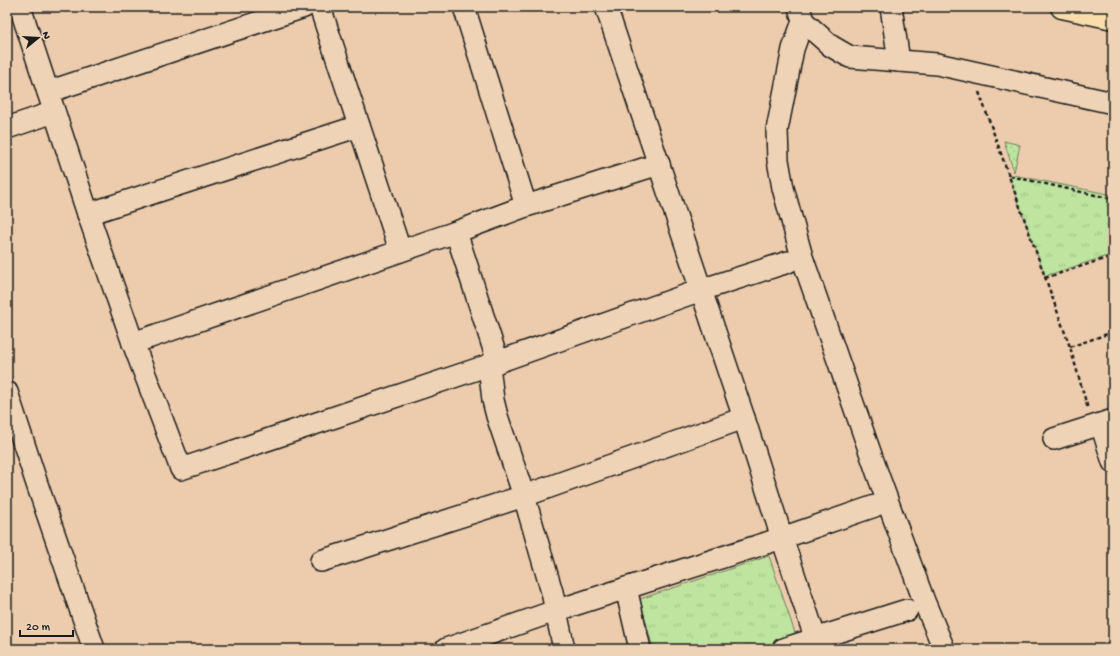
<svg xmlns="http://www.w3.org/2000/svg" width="1120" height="656" font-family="'Gochi Hand',sans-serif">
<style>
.grass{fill:url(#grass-dots);stroke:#6d805e}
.park{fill:url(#park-tufts);stroke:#6d805e}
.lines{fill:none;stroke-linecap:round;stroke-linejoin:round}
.minor-casing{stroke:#1c1c1c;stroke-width:24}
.highway-casing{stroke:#1c1c1c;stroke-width:25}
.path{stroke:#1c1c1c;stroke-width:2.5;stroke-dasharray:4 3;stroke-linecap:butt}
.minor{stroke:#efd3b6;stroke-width:21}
.highway{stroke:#f9deab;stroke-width:22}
</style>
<defs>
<pattern id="grass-dots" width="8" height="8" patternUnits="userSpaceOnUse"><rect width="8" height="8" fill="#bee49f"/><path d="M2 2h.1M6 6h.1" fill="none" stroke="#a3c388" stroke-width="1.8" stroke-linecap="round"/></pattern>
<pattern id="park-tufts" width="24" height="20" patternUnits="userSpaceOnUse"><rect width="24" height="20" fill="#bee49f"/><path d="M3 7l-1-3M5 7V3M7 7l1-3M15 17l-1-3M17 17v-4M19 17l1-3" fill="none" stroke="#a3c388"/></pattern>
</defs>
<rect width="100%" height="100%" fill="#ecccac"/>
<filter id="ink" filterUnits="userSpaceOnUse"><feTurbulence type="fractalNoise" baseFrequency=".025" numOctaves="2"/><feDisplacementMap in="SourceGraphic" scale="8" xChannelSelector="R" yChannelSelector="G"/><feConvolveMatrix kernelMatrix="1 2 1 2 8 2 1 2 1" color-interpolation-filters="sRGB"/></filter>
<g filter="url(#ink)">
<polygon class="grass" points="1004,141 1020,145 1014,172"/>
<g class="park">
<polygon points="1008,174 1113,195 1113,254 1045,276"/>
<polygon points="769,556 796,636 758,649 653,649 640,599"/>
</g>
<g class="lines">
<g class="minor-casing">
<g id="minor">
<polyline points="20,7 88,214 133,343 181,469 489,365 701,290 788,262"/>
<polyline points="320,7 400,250"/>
<polyline points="464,7 526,206"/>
<polyline points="606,7 744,418 782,538 819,649"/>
<polyline points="799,7 803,21 831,46 850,57 937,64 1113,103"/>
<polyline points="891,7 899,61"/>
<polyline points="803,21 793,49 777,130 778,160 783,188 802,257 878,475 924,601 944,649"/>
<polyline points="48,92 304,7"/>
<polyline points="7,128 54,112"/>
<polyline points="88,214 359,126"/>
<polyline points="456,232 498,362"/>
<polyline points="133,343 456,232 526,206 659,164"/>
<polyline points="489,365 493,400 497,416 524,496 552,592 564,649"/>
<polyline points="7,392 37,484 94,649"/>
<polyline points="1101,424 1113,462"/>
<polyline points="1054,439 1113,420"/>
<polyline points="321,561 524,496 744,418"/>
<polyline points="626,588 640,649"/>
<polyline points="446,649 555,611 782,538 875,506"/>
<polyline points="783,649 907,610"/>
</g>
</g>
<g class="highway-casing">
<polyline id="highway" points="1062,7 1113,18"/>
</g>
<g class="path">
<polyline points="979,92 1070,347 1088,409"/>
<polyline points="1010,176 1113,199"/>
<polyline points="1045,278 1113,256"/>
<polyline points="1070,347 1113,332"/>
</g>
<use href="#minor" class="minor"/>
<use href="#highway" class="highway"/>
</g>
</g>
<rect width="1120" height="656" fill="none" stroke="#efd3b6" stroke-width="24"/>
<rect x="12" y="12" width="1096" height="632" fill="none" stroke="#1c1c1c" stroke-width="1.5" filter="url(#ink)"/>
<g transform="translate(38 38) rotate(72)" stroke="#efd3b6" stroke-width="3" paint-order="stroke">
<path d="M0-3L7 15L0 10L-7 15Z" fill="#1c1c1c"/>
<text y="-6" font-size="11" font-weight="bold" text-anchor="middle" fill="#1c1c1c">N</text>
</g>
<path d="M20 630v6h53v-6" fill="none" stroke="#1c1c1c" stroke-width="2"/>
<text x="26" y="630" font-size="12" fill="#1c1c1c" stroke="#efd3b6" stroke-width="3" paint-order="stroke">20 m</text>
</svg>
